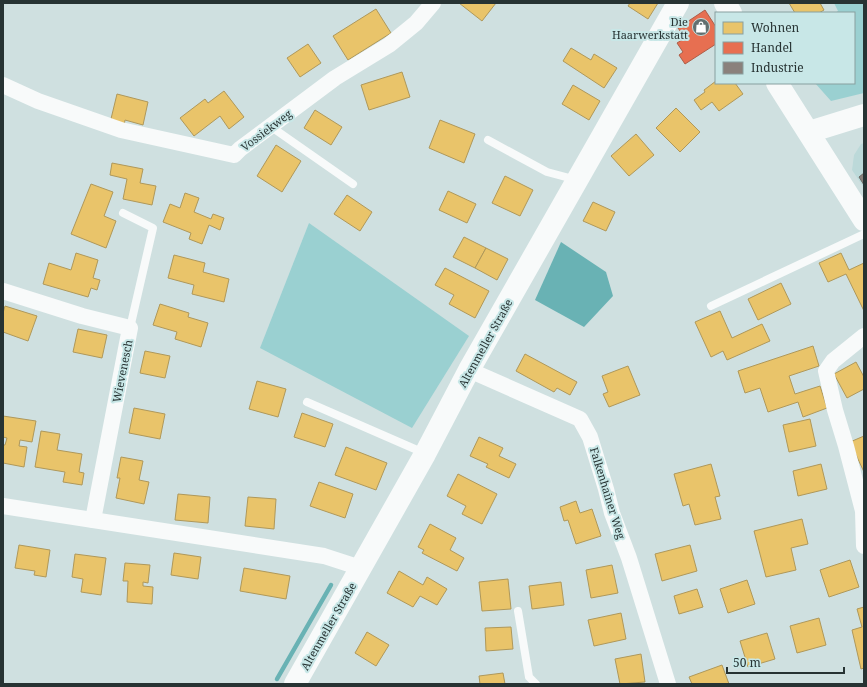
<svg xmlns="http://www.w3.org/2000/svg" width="867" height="687" font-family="'Noto Serif',serif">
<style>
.built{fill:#bcd9d9}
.green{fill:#9ad0d1}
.water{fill:#69b2b4}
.homes{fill:#e9c46a;stroke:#af985a}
.shops{fill:#e76f51;stroke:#ad5d48}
.industry{fill:#8a817c;stroke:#6c6a66}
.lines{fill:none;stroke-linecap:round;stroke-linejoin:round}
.stream{stroke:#69b2b4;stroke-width:4.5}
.lane{stroke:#f8fafa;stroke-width:8}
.street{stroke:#f8fafa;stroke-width:16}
.secondary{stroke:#f8fafa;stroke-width:22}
.labels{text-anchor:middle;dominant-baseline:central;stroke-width:4;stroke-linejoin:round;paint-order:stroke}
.poi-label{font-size:11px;fill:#273333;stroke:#c8e7e7;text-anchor:end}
.street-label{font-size:11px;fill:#273333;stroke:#c8e7e7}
</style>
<rect width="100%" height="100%" fill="#cfe0e0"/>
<polygon class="built" points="864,143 864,188 852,170 854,155 861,144"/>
<g class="green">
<polygon points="834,3 864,3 864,93 831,101 815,83 854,83 854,13 835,13 838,11"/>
<polygon points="309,223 469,336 412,428 260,348"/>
</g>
<polygon class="water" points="561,242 606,272 613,296 584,327 535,300"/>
<g class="homes">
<polygon points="459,3 496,3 482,21"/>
<polygon points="630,3 658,3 648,19 628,6"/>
<polygon points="789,3 820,3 824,10 819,13 795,13"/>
<polygon points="376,9 391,33 348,60 333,36"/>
<polygon points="308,44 321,63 300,77 287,58"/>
<polygon points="571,48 591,60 594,54 617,68 604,88 563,61"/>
<polygon points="402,72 410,97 369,110 361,85"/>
<polygon points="716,81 716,83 735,83 743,94 719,111 712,102 701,110 694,100 705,92 704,90"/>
<polygon points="573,85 600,101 589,120 562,104"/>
<polygon points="224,91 244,117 229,129 220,116 194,136 180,118 205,99 208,103"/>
<polygon points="117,94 148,102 143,125 125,120 124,126 110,123"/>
<polygon points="676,108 700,132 680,152 656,128"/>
<polygon points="315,110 342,127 331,145 304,128"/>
<polygon points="440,120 475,134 464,163 429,148"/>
<polygon points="636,134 654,155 629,176 611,156"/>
<polygon points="276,145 301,161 282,192 257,176"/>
<polygon points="112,163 143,169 140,183 156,186 152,205 123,199 127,179 110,175"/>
<polygon points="505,176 533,190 520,216 492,203"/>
<polygon points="91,184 113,192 104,216 116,221 106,248 71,234"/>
<polygon points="448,191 476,204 467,223 439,210"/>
<polygon points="185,193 199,198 194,212 211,219 213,214 224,218 220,230 209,225 202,244 189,239 191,233 163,222 170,204 180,208"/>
<polygon points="347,195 372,212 360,231 334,214"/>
<polygon points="593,202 615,212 606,231 583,221"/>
<polygon points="464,237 486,248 475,268 453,257"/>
<polygon points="486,248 508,259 497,280 475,268"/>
<polygon points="76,253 98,260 93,278 100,280 97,290 91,288 88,297 43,284 49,263 71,270"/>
<polygon points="841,253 849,270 864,263 864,311 846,274 828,282 819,263"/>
<polygon points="174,255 205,263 203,272 229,279 224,302 192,294 194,285 168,278"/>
<polygon points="445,268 489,291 475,318 449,304 454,295 435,285"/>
<polygon points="781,283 791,304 758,320 748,299"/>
<polygon points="160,304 189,313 188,317 208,323 201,347 175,339 177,332 153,325"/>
<polygon points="5,306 37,316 28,341 3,332 3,313"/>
<polygon points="720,311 732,338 762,324 770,341 727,360 723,351 711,357 695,322"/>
<polygon points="78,329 107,335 102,358 73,352"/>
<polygon points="813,346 819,366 789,376 795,394 820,386 827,408 803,417 798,402 768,412 760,388 745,393 738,371"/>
<polygon points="145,351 170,356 165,378 140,373"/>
<polygon points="525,354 577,382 570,395 557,388 554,392 516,371"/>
<polygon points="856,362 864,377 864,389 847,398 834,374"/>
<polygon points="628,366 640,395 609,407 603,394 608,392 602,376"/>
<polygon points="257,381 286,389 278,417 249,409"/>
<polygon points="134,408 165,414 160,439 129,433"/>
<polygon points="302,413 333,424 325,447 294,437"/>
<polygon points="3,416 36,421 32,442 20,440 19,446 27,447 24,467 3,463 3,445 5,445 7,438 3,437"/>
<polygon points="810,419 816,446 789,452 783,425"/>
<polygon points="41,431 60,434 57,450 82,454 79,472 84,473 82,485 63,482 65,472 35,467"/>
<polygon points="864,436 864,472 850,442"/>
<polygon points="479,437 503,448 499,456 516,464 509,478 486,467 488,464 470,456"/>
<polygon points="346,447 387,463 376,490 335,475"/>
<polygon points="121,457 143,461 139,480 149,482 144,504 116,498 120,478 117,478"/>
<polygon points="711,464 720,496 715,497 721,519 695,525 689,504 683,506 674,474"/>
<polygon points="821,464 827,489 798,496 793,471"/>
<polygon points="458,474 497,494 482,524 462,514 466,506 447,496"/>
<polygon points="319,482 353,494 345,518 310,506"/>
<polygon points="178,494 210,497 208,523 175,520"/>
<polygon points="248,497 276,499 274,529 245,526"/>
<polygon points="576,501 580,513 592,509 601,536 576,544 568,520 564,521 560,507"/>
<polygon points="802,519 808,544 791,548 796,570 766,577 754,531"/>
<polygon points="430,524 456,538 450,550 464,558 457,571 422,553 424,550 418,547"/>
<polygon points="19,545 50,550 46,577 34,575 35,571 15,568"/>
<polygon points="690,545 697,571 662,581 655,554"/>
<polygon points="174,553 201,557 198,579 171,575"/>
<polygon points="75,554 106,558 101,595 81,592 83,579 72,577"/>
<polygon points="850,560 859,587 829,597 820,570"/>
<polygon points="125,563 150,565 148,583 143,582 143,586 153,587 152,604 127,602 128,581 123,581"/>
<polygon points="612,565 618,593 591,598 586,570"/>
<polygon points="244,568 290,576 286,599 240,591"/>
<polygon points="399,571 423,585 427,577 447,589 437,605 420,596 413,607 387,593"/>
<polygon points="508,579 511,609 482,611 479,582"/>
<polygon points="747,580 755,604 728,613 720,589"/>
<polygon points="561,582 564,605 532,609 529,586"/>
<polygon points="697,589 703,607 679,614 674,596"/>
<polygon points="864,607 864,668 861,669 852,630 862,627 857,609"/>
<polygon points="621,613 626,639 594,646 588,620"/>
<polygon points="819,618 826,645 797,653 790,626"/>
<polygon points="511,627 513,649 486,651 485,628"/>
<polygon points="367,632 389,645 376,666 355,653"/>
<polygon points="767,633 775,659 748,667 740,641"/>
<polygon points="641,654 645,682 620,684 615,659"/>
<polygon points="722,665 729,684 692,684 689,677"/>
<polygon points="503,673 505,684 480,684 479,676"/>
</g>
<polygon class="shops" points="705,10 716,27 716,44 685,64 679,55 683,52 677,43 685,38 678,28"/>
<polygon class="industry" points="864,173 864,185 859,177"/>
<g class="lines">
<polyline class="stream" points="277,679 331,585"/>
<g class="lane">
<polyline points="270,126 353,184"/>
<polyline points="488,140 547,172 577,180"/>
<polyline points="123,213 153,228 130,328"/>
<polyline points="711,306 864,234"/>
<polyline points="307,402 424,453"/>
<polyline points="518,611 529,677 536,684"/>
</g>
<g class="street">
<polyline points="3,85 38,101 121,130 234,155 240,149 335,78 389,45 416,23 433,3"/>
<polyline points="3,291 82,316 130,328 93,520"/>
<polyline points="864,336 833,361 826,371 835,410 846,446 863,511 864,546"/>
<polyline points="469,370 580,419 590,437 606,489 612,513 629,558 668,684"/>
<polyline points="3,506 324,556 361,568"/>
</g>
<g class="secondary">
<polyline points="725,3 731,13"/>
<polyline points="777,83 864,220"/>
<polyline points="809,132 864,115"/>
<polyline points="295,684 425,454 469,370 678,3"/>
</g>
</g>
<defs>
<g id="shop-disc" transform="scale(0.9)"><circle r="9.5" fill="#627070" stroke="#c8e7e7"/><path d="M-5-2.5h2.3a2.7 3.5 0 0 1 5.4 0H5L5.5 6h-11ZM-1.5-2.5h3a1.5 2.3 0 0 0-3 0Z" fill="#fff"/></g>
</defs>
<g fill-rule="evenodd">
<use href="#shop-disc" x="701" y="27"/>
</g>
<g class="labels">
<g class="poi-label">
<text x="688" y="21">Die<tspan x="688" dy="13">Haarwerkstatt</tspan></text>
</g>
<g class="street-label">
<text transform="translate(266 130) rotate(-37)">Vossiekweg</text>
<text transform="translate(485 343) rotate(-61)">Altenmeller Straße</text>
<text transform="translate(122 371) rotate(-79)">Wievenesch</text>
<text transform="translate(608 493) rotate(73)">Falkenhainer Weg</text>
<text transform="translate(328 626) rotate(-60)">Altenmeller Straße</text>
</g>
</g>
<rect width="867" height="687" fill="none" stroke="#273333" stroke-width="8"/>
<rect x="715" y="12" width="140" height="72" fill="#c8e7e7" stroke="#889f9f"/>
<rect x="723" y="22" width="20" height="12" fill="#e9c46a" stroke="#889f9f"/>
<text x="751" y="32" font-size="12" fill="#273333">Wohnen</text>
<rect x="723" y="42" width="20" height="12" fill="#e76f51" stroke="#889f9f"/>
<text x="751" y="52" font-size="12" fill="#273333">Handel</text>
<rect x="723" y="62" width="20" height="12" fill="#8a817c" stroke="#889f9f"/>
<text x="751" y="72" font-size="12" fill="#273333">Industrie</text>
<path d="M727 667v6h117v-6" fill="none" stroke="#273333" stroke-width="2"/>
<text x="733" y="667" font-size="12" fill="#273333" stroke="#c8e7e7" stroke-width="3" paint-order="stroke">50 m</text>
</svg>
